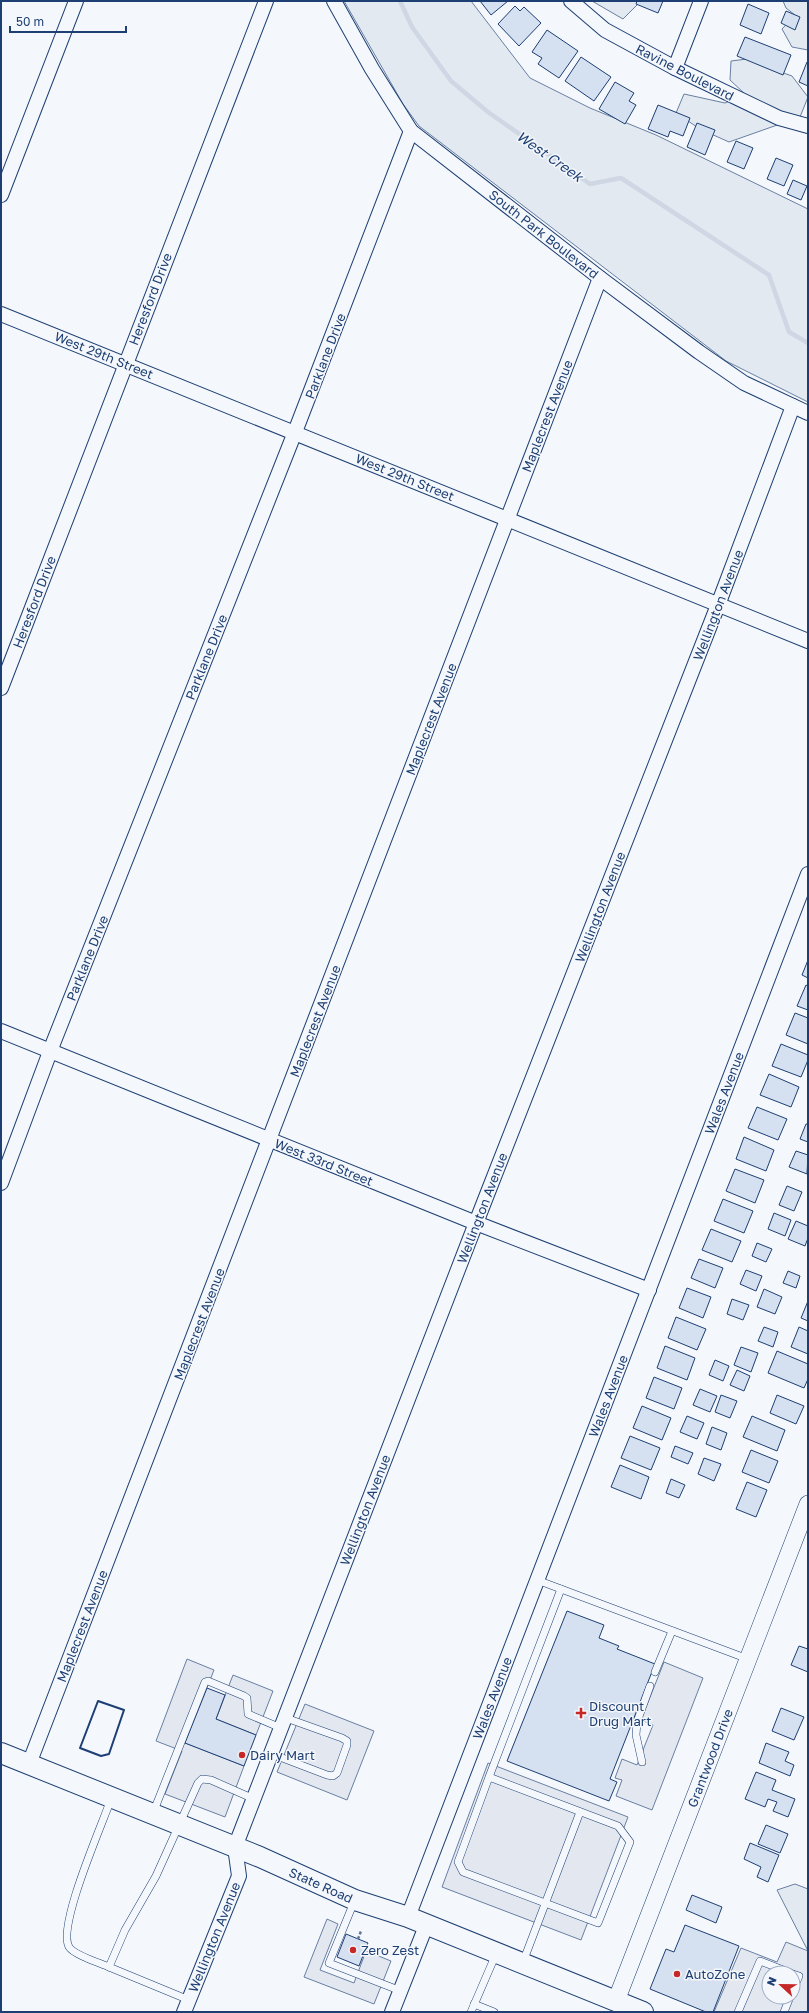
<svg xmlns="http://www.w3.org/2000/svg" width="809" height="2013" font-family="'Golos Text',sans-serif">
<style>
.green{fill:#e3e9f0;stroke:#687fa3}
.parking{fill:#e3e8f0;stroke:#687fa3;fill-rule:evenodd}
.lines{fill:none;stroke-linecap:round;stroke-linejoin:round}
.stream{stroke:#cfd7e4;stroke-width:4.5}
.building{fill:#d5e0f0;stroke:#1d3f73}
.service-casing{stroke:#1d3f73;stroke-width:8}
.minor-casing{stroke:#1d3f73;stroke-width:16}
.tertiary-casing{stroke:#1d3f73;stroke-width:18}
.secondary-casing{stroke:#1d3f73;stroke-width:22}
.path{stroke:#5e769c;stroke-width:2.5;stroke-dasharray:3 2;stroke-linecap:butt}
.service{stroke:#f4f7fb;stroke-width:7}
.minor{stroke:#f4f7fb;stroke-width:14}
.tertiary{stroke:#f4f7fb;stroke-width:17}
.secondary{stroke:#f4f7fb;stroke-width:20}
.wall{stroke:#1d3f73;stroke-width:2}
.poi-dot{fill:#c62828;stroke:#f4f7fb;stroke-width:1.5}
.labels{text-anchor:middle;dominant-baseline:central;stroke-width:3;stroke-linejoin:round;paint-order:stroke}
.street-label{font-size:13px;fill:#1d3f73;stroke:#f4f7fb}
.poi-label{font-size:13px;fill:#1d3f73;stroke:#f4f7fb;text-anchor:start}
.water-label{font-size:14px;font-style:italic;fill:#1d3f73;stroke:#f4f7fb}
</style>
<rect width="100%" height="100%" fill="#f4f7fb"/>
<g class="green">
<polygon points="344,1 471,1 530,78 590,108 656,135 808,209 808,402 726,361 419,126 403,104"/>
<polygon points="592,1 641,1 623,19"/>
<polygon points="783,1 808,1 808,50 792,47 782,29 795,15 786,8"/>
<polygon points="755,58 767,67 792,76 808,97 800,117 729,142 700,129 676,113 684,94 725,103 745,94 730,80 731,61"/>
<polygon points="795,1884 808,1889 808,1951 777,1890"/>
</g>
<g class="parking">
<polygon points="187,1659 214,1670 185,1743 244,1766 225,1817 165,1794 182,1751 156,1741"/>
<polygon points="664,1662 703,1678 652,1810 616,1796 622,1780 615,1778 622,1759 637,1765 653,1725 641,1720"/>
<polygon points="233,1675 273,1691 256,1735 216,1719"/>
<polygon points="305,1704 374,1731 347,1800 277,1772"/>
<polygon points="488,1763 628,1817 581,1940 442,1887"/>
<polygon points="327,1919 338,1924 320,1970 354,1983 366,1951 391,1961 374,2004 304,1977"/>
<path d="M786 1942 808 1951V2012H714L741 1948 777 1962ZM769 1973H793V1997H769Z"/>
</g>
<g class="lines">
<polyline class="stream" points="400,1 412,27 451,81 488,112 590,184 621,178 769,275 789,332 808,343"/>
</g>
<g class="building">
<polygon points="480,1 508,1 491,15"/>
<polygon points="637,1 663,1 658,13 636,4"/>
<polygon points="748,4 769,13 761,34 740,25"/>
<polygon points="515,6 520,11 524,7 541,23 519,46 498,24"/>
<polygon points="786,11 800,17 795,30 781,23"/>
<polygon points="547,30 578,51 559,78 538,64 542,58 532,52"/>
<polygon points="745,37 791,55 783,75 737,56"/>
<polygon points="581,57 611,77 594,101 565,81"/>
<polygon points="807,62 808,62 808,86 799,82"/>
<polygon points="615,82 634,93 629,101 636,105 625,124 599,109"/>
<polygon points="658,105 690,118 683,136 670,131 668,137 648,129"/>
<polygon points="697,123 715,130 705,155 687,147"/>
<polygon points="736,141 753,148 744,169 727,162"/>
<polygon points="776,158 793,165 784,186 767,179"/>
<polygon points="793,180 807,186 801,200 787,194"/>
<polygon points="808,960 808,978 802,975"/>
<polygon points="806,985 808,986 808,1010 797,1006"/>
<polygon points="795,1013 808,1018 808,1044 786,1035"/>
<polygon points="781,1044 808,1055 808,1060 801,1077 772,1066"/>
<polygon points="769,1074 799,1087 791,1107 760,1095"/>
<polygon points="757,1107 787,1119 778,1140 748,1128"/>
<polygon points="806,1124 808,1124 808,1142 800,1139"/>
<polygon points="744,1137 774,1150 766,1171 736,1159"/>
<polygon points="796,1151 808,1155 807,1174 789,1167"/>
<polygon points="735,1169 764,1180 755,1203 726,1191"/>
<polygon points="787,1186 802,1192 794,1211 779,1205"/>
<polygon points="723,1199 753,1211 744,1233 714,1221"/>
<polygon points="774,1213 791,1220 785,1236 768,1229"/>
<polygon points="796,1221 808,1226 808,1238 805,1246 788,1239"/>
<polygon points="711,1229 741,1241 732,1262 702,1250"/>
<polygon points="757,1243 772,1249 766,1262 752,1256"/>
<polygon points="699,1259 723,1268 715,1288 691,1278"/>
<polygon points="746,1270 762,1276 756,1291 740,1284"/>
<polygon points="788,1271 800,1276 796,1288 783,1283"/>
<polygon points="687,1288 711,1297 703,1318 679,1308"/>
<polygon points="764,1289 782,1297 775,1314 757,1307"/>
<polygon points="732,1299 749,1305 743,1320 727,1314"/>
<polygon points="808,1301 808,1321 801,1318"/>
<polygon points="676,1317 706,1329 697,1350 668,1338"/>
<polygon points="764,1327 778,1332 773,1347 758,1341"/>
<polygon points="799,1327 808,1331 808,1354 791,1347"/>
<polygon points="665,1346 695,1358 687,1380 657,1368"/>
<polygon points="741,1347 758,1353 751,1372 734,1365"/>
<polygon points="777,1351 808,1364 808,1379 804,1388 768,1373"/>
<polygon points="715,1360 729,1366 723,1381 709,1375"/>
<polygon points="737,1370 750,1376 744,1391 730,1385"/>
<polygon points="654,1377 682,1388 674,1409 646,1398"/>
<polygon points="700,1389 717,1396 710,1412 693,1405"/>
<polygon points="721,1395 737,1401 730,1418 715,1412"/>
<polygon points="777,1395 804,1406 796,1424 770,1413"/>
<polygon points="642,1406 671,1418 662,1440 633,1428"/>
<polygon points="687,1416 704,1423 697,1439 680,1432"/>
<polygon points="752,1416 785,1430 777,1451 743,1437"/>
<polygon points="712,1427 727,1433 721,1450 706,1444"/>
<polygon points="630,1436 660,1448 651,1470 621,1458"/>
<polygon points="675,1446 693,1453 688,1464 671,1457"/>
<polygon points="751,1450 778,1461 769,1483 742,1472"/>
<polygon points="704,1458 721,1464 714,1481 698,1474"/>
<polygon points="620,1465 649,1477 641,1499 611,1487"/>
<polygon points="671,1479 685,1485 679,1498 666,1493"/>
<polygon points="747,1482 767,1490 756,1517 736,1509"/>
<polygon points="567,1611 604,1625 599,1638 619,1646 617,1649 655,1664 610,1779 617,1782 609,1801 507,1761"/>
<polygon points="799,1646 808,1649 808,1672 791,1665"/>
<polygon points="207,1688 225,1695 216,1719 256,1735 244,1766 185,1743"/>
<polygon points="781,1708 804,1717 794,1740 772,1731"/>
<polygon points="766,1743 789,1752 785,1761 794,1765 790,1776 759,1763"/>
<polygon points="756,1772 776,1780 772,1790 795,1799 788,1817 773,1811 777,1802 768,1799 765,1807 745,1799"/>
<polygon points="766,1825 788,1834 780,1853 758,1844"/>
<polygon points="750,1843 779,1855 768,1882 757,1877 761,1867 744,1859"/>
<polygon points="692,1895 722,1907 716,1923 686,1910"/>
<polygon points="685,1925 739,1946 713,2012 706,2012 650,1989 666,1949 674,1952"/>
<polygon points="346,1934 368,1943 359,1966 337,1957"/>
</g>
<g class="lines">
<g class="service-casing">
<g id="service">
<polyline points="537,1580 748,1659"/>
<polyline points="655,1672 672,1631"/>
<polyline points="272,1754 327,1775 333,1776 337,1773 347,1745 347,1741 342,1738 286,1718"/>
<polyline points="642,1762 636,1735 637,1722 650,1686"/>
<polyline points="489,1777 458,1862 463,1872 598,1923 630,1842 618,1826 489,1777 561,1589"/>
<polyline points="153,1813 205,1682 208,1681 244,1696 247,1698 248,1714 281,1728"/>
<polyline points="354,1902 329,1963 401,1991"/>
<polyline points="523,1962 580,1812"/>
<path d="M109 1967C100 1963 74 1955 69 1947 57 1926 102 1825 111 1799"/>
<polyline points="793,1974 799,1976 793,1990"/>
<polyline points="189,2000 109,1967 125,1930 156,1876 198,1783 202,1779 211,1780 254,1799"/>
<polyline points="474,2004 494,2012"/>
<polyline points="471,2012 496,1954"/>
<polyline points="738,2012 760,1961 791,1973"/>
<polyline points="784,2012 790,1997"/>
</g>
</g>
<g class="minor-casing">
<g id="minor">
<polyline points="334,1 372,69 411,131 600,278 699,352 744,383 808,413"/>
<polyline points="571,1 605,30 675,68 779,118 808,126"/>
<polyline points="675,68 701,1"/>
<polyline points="1,195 76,1"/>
<polyline points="1,314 808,641"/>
<polyline points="1,688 266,1"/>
<polyline points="1,1031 476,1223 649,1290"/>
<polyline points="1,1183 54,1041 295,432 411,131"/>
<polyline points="29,1764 600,278"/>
<polyline points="408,1917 808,874"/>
<polyline points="184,2012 239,1876 235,1847 481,1210 718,605 793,406"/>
<polyline points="392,2012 426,1926"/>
</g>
</g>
<g class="tertiary-casing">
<polyline id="tertiary" points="616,2001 808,1504"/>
</g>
<g class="secondary-casing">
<polyline id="secondary" points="1,1753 260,1857 355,1900 408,1917 643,2012"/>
</g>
<polyline class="path" points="358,1939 361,1931"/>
<use href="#service" class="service"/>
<use href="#minor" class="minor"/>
<use href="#tertiary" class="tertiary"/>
<use href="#secondary" class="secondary"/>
<polygon class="wall" points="98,1701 124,1710 109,1754 101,1756 80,1748"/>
</g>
<g class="poi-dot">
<path d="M579 1707h4v4h4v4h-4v4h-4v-4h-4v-4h4z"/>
<circle cx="242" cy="1755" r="4"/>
<circle cx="353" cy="1950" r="4"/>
<circle cx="677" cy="1974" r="4"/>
</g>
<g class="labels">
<g class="street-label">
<text transform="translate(685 72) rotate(27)">Ravine Boulevard</text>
<text transform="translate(544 234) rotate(38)">South Park Boulevard</text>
<text transform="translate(150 299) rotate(-69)">Heresford Drive</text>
<text transform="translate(104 355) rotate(22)">West 29th Street</text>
<text transform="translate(325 356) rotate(-69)">Parklane Drive</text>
<text transform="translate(547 416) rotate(-69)">Maplecrest Avenue</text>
<text transform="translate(405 477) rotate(22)">West 29th Street</text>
<text transform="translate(34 602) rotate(-69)">Heresford Drive</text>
<text transform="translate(718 605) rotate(-69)">Wellington Avenue</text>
<text transform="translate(206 657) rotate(-68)">Parklane Drive</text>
<text transform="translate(431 719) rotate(-69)">Maplecrest Avenue</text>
<text transform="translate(600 907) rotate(-69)">Wellington Avenue</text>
<text transform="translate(87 958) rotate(-68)">Parklane Drive</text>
<text transform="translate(315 1021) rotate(-69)">Maplecrest Avenue</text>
<text transform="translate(724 1093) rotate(-69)">Wales Avenue</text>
<text transform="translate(324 1162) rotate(22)">West 33rd Street</text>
<text transform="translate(482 1208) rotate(-69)">Wellington Avenue</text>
<text transform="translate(199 1324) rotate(-69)">Maplecrest Avenue</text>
<text transform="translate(608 1396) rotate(-69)">Wales Avenue</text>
<text transform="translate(365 1510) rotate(-69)">Wellington Avenue</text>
<text transform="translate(82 1626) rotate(-69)">Maplecrest Avenue</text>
<text transform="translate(492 1698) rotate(-69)">Wales Avenue</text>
<text transform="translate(710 1758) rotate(-69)">Grantwood Drive</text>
<text transform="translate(321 1885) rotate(24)">State Road</text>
<text transform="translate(214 1937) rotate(-68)">Wellington Avenue</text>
</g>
<g class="poi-label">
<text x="589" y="1706">Discount<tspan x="589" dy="15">Drug Mart</tspan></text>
<text x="250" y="1755">Dairy Mart</text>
<text x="361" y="1950">Zero Zest</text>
<text x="685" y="1974">AutoZone</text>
</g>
<g class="water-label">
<text transform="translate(550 156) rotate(35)">West Creek</text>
</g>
</g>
<rect width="809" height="2013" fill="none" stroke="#1d3f73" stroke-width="4"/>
<g transform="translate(781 1985) rotate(292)"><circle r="19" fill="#f4f7fb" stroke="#9eadc5"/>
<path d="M0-3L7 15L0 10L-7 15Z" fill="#c62828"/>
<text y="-6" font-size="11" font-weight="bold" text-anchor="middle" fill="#1d3f73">N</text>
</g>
<path d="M10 26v6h116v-6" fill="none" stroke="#1d3f73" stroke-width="2"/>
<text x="16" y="26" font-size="12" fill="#1d3f73" stroke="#f4f7fb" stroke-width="3" paint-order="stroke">50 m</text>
</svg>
